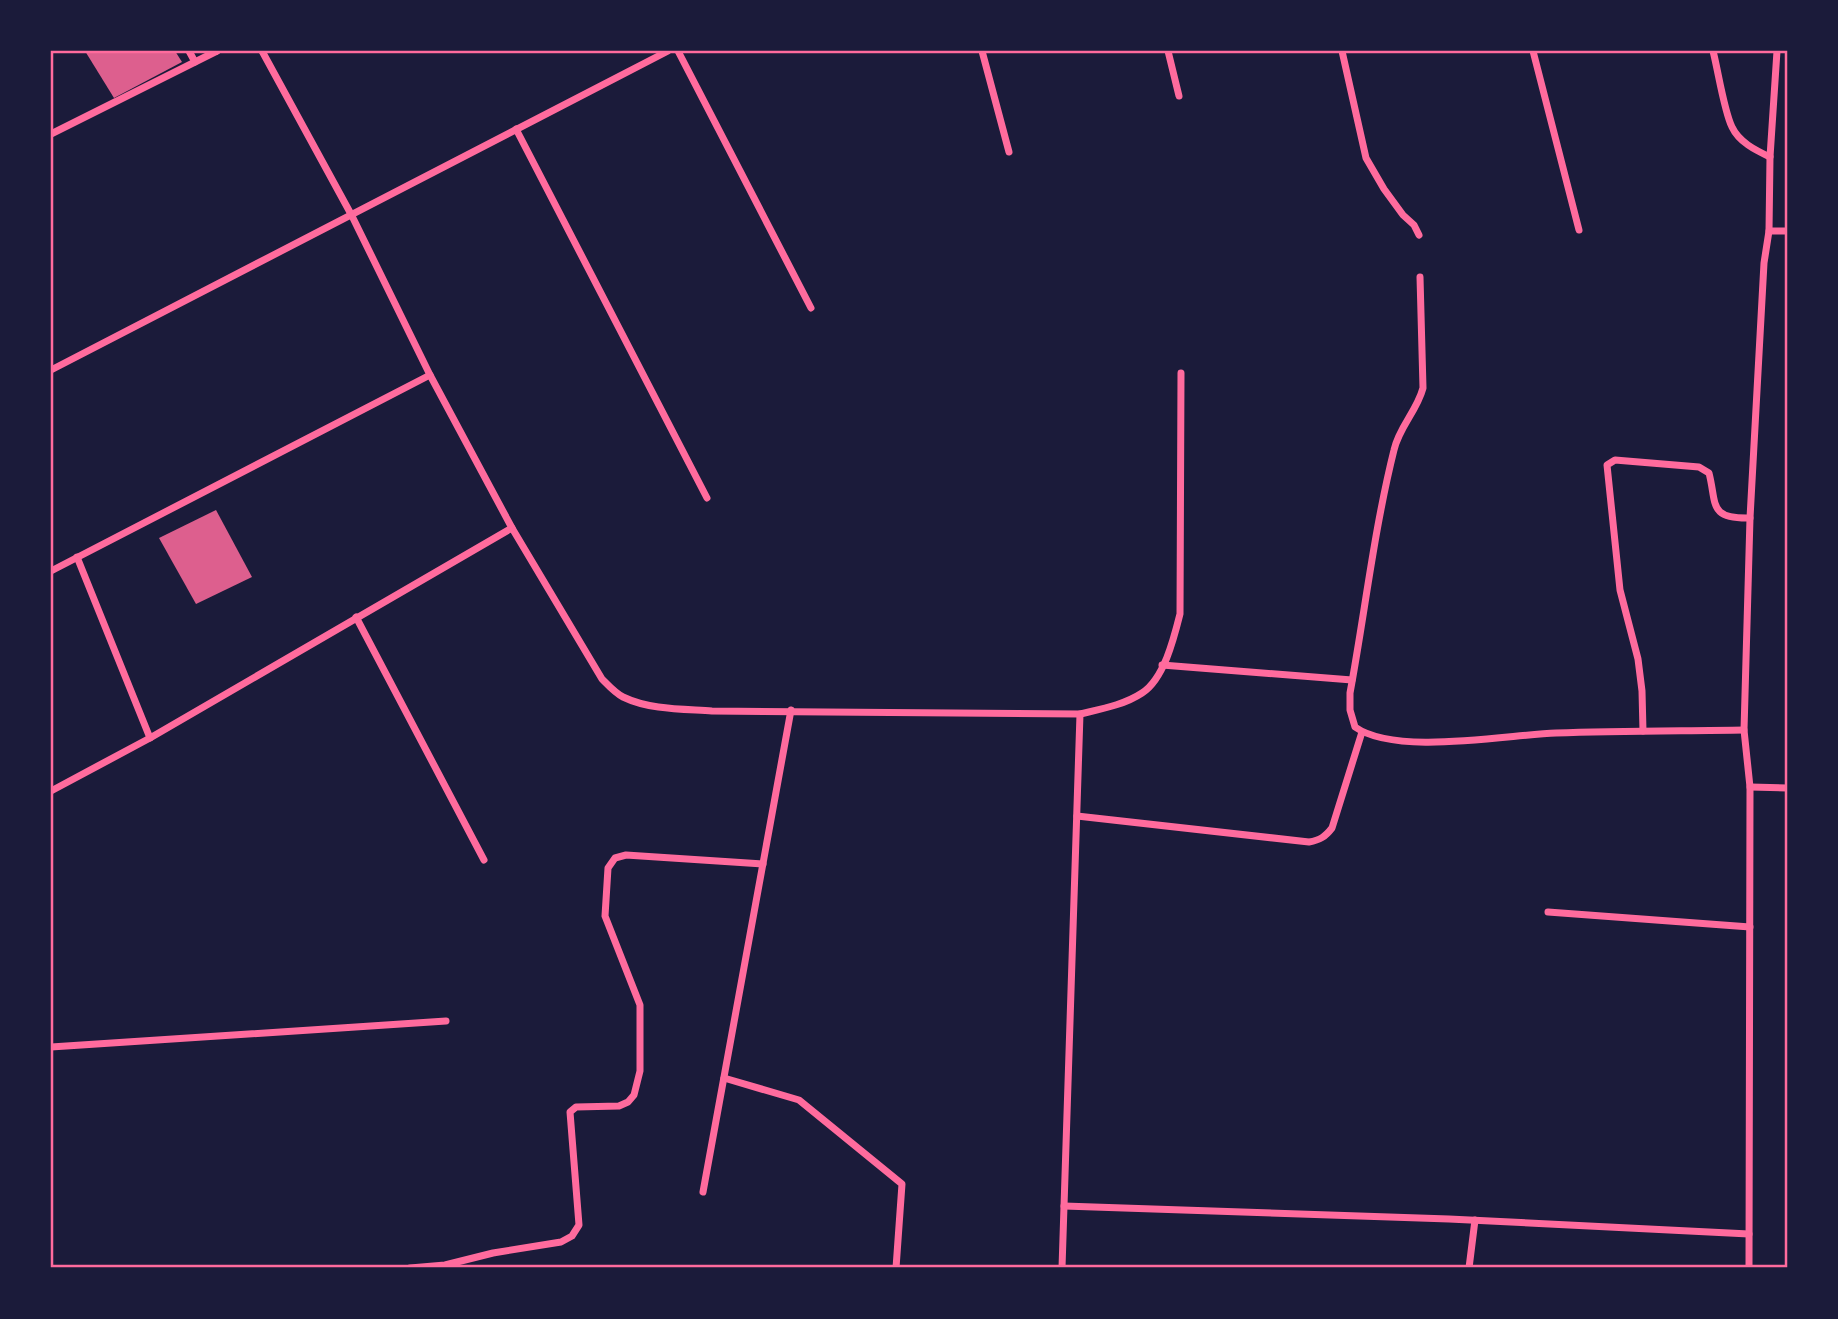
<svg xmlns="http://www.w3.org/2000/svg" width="1838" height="1319" font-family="'Varela Round',sans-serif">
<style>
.building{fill:#dd5f8e}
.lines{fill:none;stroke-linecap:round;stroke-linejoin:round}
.minor{stroke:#ff6b9d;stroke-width:7}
.neatline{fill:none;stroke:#ff6b9d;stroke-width:2.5}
</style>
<rect width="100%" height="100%" fill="#1b1b3a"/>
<g class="building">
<polygon points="85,51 175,51 182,62 114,98"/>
<polygon points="216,510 252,577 196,604 159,538"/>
</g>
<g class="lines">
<g class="minor">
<polyline points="189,51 195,62"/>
<path d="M262 51 352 216 430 375 512 528 602 679C608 685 615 693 623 697 650 710 683 709 712 711L1080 714C1101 709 1124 705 1142 693 1164 679 1174 638 1180 614L1181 373"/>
<polyline points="678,51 811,308"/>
<polyline points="982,51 1009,152"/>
<polyline points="1168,51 1179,96"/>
<polyline points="1342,51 1366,158 1384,189 1403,215 1414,225 1419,235"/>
<polyline points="1533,51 1579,230"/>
<path d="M1713 51C1718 70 1724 111 1732 127 1739 142 1755 150 1770 157"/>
<polyline points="516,129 707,498"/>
<polyline points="51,134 217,51"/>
<polyline points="1769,231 1787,231"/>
<path d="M1420 277 1423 388C1417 411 1399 427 1394 450 1374 530 1365 612 1350 693V710L1355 727C1396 756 1506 735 1556 733 1618 731 1681 731 1744 730"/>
<polyline points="51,370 668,51"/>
<polyline points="77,557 150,738"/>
<polyline points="51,571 430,375"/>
<polyline points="356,617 484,860"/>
<polyline points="1162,665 1352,680"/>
<path d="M1643 731 1642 691 1638 659 1620 590 1607 465 1615 460 1699 467 1709 473C1717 504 1708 519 1750 518"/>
<polyline points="1750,787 1787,788"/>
<polyline points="51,791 150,738 512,528"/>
<path d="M1077 816 1309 842C1320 840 1325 837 1332 828L1362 732"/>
<polyline points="1548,912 1750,927"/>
<polyline points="51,1047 446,1021"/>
<polyline points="724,1078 799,1100 902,1184 896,1268"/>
<polyline points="703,1192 791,710"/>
<polyline points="1064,1206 1449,1219 1749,1234"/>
<polyline points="410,1268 445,1265 493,1253 561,1242 572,1236 579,1225 570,1112 576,1107 619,1106 628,1102 634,1095 640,1071 640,1005 605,916 608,868 615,858 626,855 763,864"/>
<polyline points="1062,1268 1080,714"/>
<polyline points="1469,1268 1475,1220"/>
<polyline points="1749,1268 1750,787 1744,730 1750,518 1764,263 1769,231 1770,157 1777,51"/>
</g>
</g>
<rect width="1838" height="1319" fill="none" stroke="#1b1b3a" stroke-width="105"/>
<rect x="52" y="52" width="1734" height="1214" class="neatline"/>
</svg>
